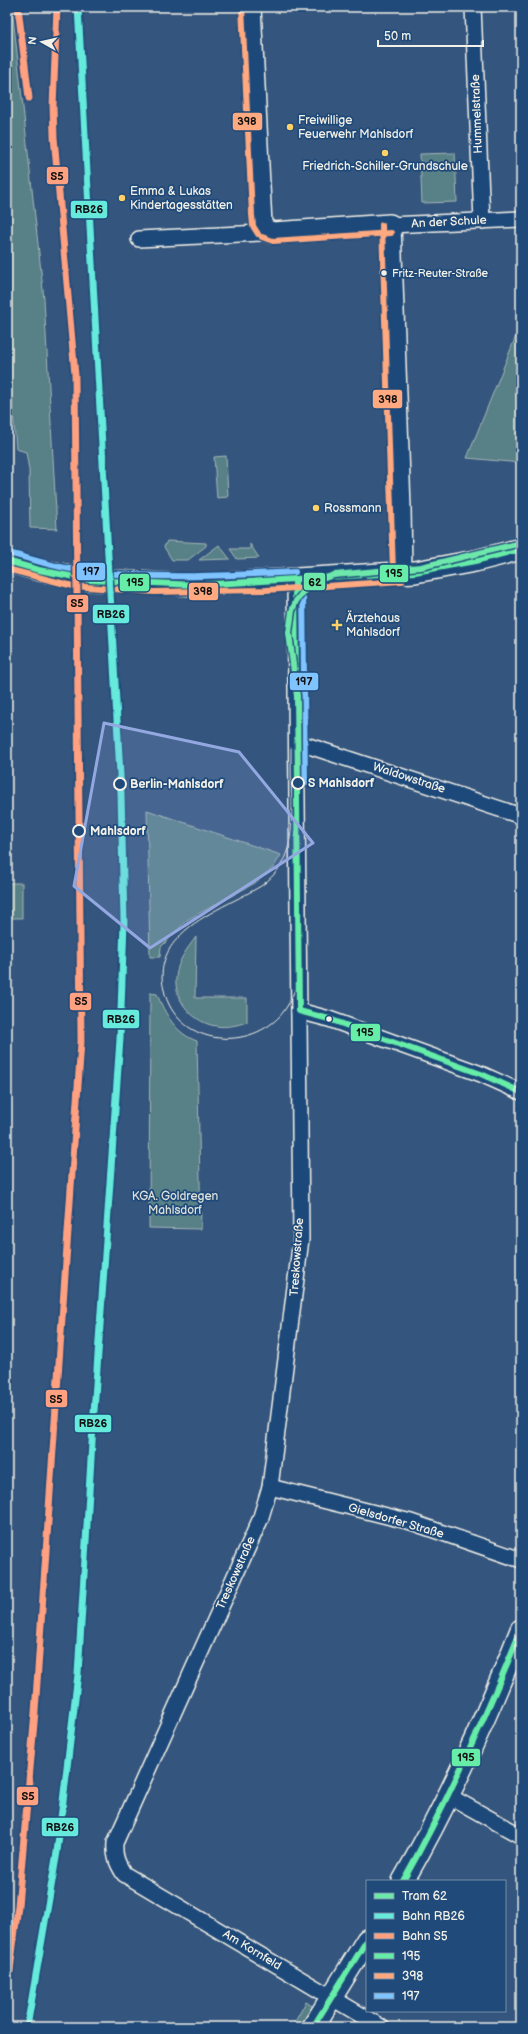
<svg xmlns="http://www.w3.org/2000/svg" width="528" height="2034" font-family="'Balsamiq Sans',sans-serif">
<style>
.green{fill:#588087;stroke:#a6b8b8}
.lines{fill:none;stroke-linecap:round;stroke-linejoin:round}
.street-casing{stroke:#f4f1e8;stroke-width:18}
.secondary-casing{stroke:#f4f1e8;stroke-width:24}
.street{stroke:#1f4a7a;stroke-width:15}
.secondary{stroke:#1f4a7a;stroke-width:21}
.tram{stroke:#f4f1e8;stroke-width:1}
.bus-1-casing{stroke:#1f4a7a;stroke-width:9}
.bus-2-casing{stroke:#1f4a7a;stroke-width:9}
.bus-3-casing{stroke:#1f4a7a;stroke-width:9}
.bus-1{stroke:#66eda8;stroke-width:6}
.bus-2{stroke:#ffa980;stroke-width:6}
.bus-3{stroke:#80c4ff;stroke-width:6}
.rail-1-casing{stroke:#1f4a7a;stroke-width:10}
.rail-2-casing{stroke:#1f4a7a;stroke-width:10}
.rail-1{stroke:#66eadc;stroke-width:7}
.rail-2{stroke:#ffa080;stroke-width:7}
.tram-1-casing{stroke:#1f4a7a;stroke-width:9}
.tram-1{stroke:#6de8aa;stroke-width:6}
.marked{fill:#93a8e1;fill-opacity:0.2;stroke:#93a8e1;stroke-width:3;stroke-linejoin:round}
.poi-dot{fill:#ffd166;stroke:#1f4a7a;stroke-width:1.5}
.bus-dot{fill:#f4f1e8;stroke:#1f4a7a;stroke-width:1.5}
.stop-dot{fill:#1f4a7a;stroke:#f4f1e8;stroke-width:2}
.labels{text-anchor:middle;dominant-baseline:central;stroke-width:3.5;stroke-linejoin:round;paint-order:stroke}
.bus-label{font-size:11px;fill:#f4f1e8;stroke:#1f4a7a;text-anchor:start}
.street-label{font-size:12px;fill:#f4f1e8;stroke:#1f4a7a}
.poi-label{font-size:12px;fill:#f4f1e8;stroke:#1f4a7a;text-anchor:start}
.stop-label{font-size:12px;font-weight:bold;fill:#f4f1e8;stroke:#1f4a7a;text-anchor:start}
.park-label{font-size:12px;fill:#dde0d9;stroke:#1f4a7a}
.line-badge{stroke:#1f4a7a;stroke-width:1.5}
.pale-badge-label{font-size:11px;text-anchor:middle;font-weight:bold;fill:#111}
</style>
<rect width="100%" height="100%" fill="#34557d"/>
<filter id="ink" filterUnits="userSpaceOnUse"><feTurbulence type="fractalNoise" baseFrequency=".025" numOctaves="2"/><feDisplacementMap in="SourceGraphic" scale="8" xChannelSelector="R" yChannelSelector="G"/><feConvolveMatrix kernelMatrix="1 2 1 2 8 2 1 2 1" color-interpolation-filters="sRGB"/></filter>
<g filter="url(#ink)">
<g class="green">
<polygon points="7,7 12,7 44,299 57,529 30,528 29,470 26,452 16,449 12,399 7,397"/>
<polygon points="455,153 457,202 422,203 420,154"/>
<polygon points="520,326 521,463 467,458"/>
<polygon points="226,456 228,497 217,498 214,457"/>
<polygon points="167,541 206,543 206,546 188,560 172,560 164,547"/>
<polygon points="250,544 259,558 237,559 230,549 250,549"/>
<polygon points="219,545 230,559 199,560"/>
<polygon points="147,810 281,855 273,868 255,883 187,920 161,947 160,957 150,957"/>
<rect x="7" y="883" width="15" height="35"/>
<path d="M196 937 195 998H247V1022C238 1025 226 1028 216 1026 194 1023 174 1001 176 978 177 961 187 949 196 937Z"/>
<path d="M150 993 157 994C165 1014 176 1034 197 1041L201 1229 149 1228Z"/>
<polygon points="306,2002 315,2008 304,2027 292,2027"/>
</g>
<g class="lines">
<g class="street-casing">
<g id="street">
<polyline points="473,7 482,221"/>
<polyline points="390,225 521,219"/>
<polyline points="139,239 261,233 265,230"/>
<path d="M295 580 301 1239 270 1487 260 1520 115 1843C114 1856 117 1863 124 1874L381 2027"/>
<polyline points="297,742 521,816"/>
<polyline points="299,1011 329,1019 481,1074 521,1092"/>
<polyline points="270,1487 411,1522 521,1560"/>
<polyline points="449,1796 521,1836"/>
</g>
</g>
<g class="secondary-casing">
<g id="secondary">
<polyline points="250,7 261,224 265,230 273,233 390,225 400,508 401,573"/>
<polyline points="7,561 39,570 90,580 196,585 415,572 475,561 521,549"/>
<path d="M403 1881C450 1800 487 1716 521 1630"/>
<polyline points="313,2027 367,1940"/>
</g>
</g>
<use href="#street" class="street"/>
<use href="#secondary" class="secondary"/>
<path class="tram" d="M291 748C291 765 291 783 292 800 292 834 292 864 261 886 236 901 195 917 177 939 164 953 159 972 164 990 176 1044 245 1053 280 1016 294 1000 300 978 300 957L298 783"/>
<g class="bus-1-casing">
<g id="bus-1">
<polyline points="7,561 39,570 90,580 196,585 415,572 475,561 521,549"/>
<polyline points="295,580 299,1011 329,1019 481,1074 521,1092"/>
<path d="M403 1881C449 1800 486 1716 521 1630"/>
<polyline points="313,2027 367,1940"/>
</g>
</g>
<g class="bus-2-casing">
<g id="bus-2">
<polyline points="242,7 252,215 253,226 258,234"/>
<polyline points="382,225 393,573"/>
<polyline points="262,237 273,241 391,233"/>
<polyline points="7,569 73,586 154,592 266,590 402,581"/>
</g>
</g>
<g class="bus-3-casing">
<g id="bus-3">
<path d="M9 553C31 559 54 567 77 570 149 580 222 576 295 572"/>
<polyline points="303,580 305,783"/>
</g>
</g>
<use href="#bus-1" class="bus-1"/>
<use href="#bus-2" class="bus-2"/>
<use href="#bus-3" class="bus-3"/>
<g class="rail-1-casing">
<polyline id="rail-1" points="27,2027 57,1852 78,1674 93,1426 120,1039 124,922 121,793 78,7"/>
</g>
<g class="rail-2-casing">
<g id="rail-2">
<polyline points="18,7 29,98"/>
<polyline points="7,1994 18,1906 35,1712 81,1042 75,375 54,137 53,106 57,7"/>
</g>
</g>
<use href="#rail-1" class="rail-1"/>
<use href="#rail-2" class="rail-2"/>
<g class="tram-1-casing">
<polyline id="tram-1" points="298,783 297,696 289,633 292,611 296,601 305,590 316,581 334,575 421,567 521,543"/>
</g>
<use href="#tram-1" class="tram-1"/>
</g>
</g>
<path class="marked" d="M104 723 239 752 313 843 150 948 74 886Z"/>
<g class="poi-dot">
<circle cx="290" cy="127" r="4"/>
<circle cx="385" cy="153" r="4"/>
<circle cx="122" cy="198" r="4"/>
<circle cx="316" cy="508" r="4"/>
<path d="M335 619h4v4h4v4h-4v4h-4v-4h-4v-4h4z"/>
</g>
<g class="bus-dot">
<circle cx="384" cy="273" r="3.5"/>
<circle cx="329" cy="1019" r="3.5"/>
</g>
<g class="stop-dot">
<circle cx="298" cy="783" r="6"/>
<circle cx="120" cy="784" r="6"/>
<circle cx="79" cy="831" r="6"/>
</g>
<g class="labels">
<g class="bus-label">
<text x="392" y="273">Fritz-Reuter-Straße</text>
</g>
<g class="street-label">
<text transform="translate(477 114) rotate(-92)">Hummelstraße</text>
<text transform="translate(449 222) rotate(-3)">An der Schule</text>
<text transform="translate(409 778) rotate(18)">Waldowstraße</text>
<text transform="translate(297 1257) rotate(-86)">Treskowstraße</text>
<text transform="translate(396 1521) rotate(16)">Gielsdorfer Straße</text>
<text transform="translate(236 1573) rotate(-66)">Treskowstraße</text>
<text transform="translate(252 1950) rotate(31)">Am Kornfeld</text>
</g>
<g class="poi-label">
<text x="298" y="120">Freiwillige<tspan x="298" dy="14">Feuerwehr Mahlsdorf</tspan></text>
<text x="385" y="166" text-anchor="middle">Friedrich-Schiller-Grundschule</text>
<text x="130" y="191">Emma &amp; Lukas<tspan x="130" dy="14">Kindertagesstätten</tspan></text>
<text x="324" y="508">Rossmann</text>
<text x="346" y="618">Ärztehaus<tspan x="346" dy="14">Mahlsdorf</tspan></text>
</g>
<g class="stop-label">
<text x="308" y="783">S Mahlsdorf</text>
<text x="130" y="784">Berlin-Mahlsdorf</text>
<text x="90" y="831">Mahlsdorf</text>
</g>
<g class="park-label">
<text x="175" y="1196">KGA. Goldregen<tspan x="175" dy="14">Mahlsdorf</tspan></text>
</g>
</g>
<g class="line-badge">
<rect x="232" y="112" width="31" height="19" rx="4" fill="#ffa980"/>
<rect x="46" y="166" width="23" height="19" rx="4" fill="#ffa080"/>
<rect x="70" y="200" width="38" height="19" rx="4" fill="#66eadc"/>
<rect x="372" y="389" width="31" height="20" rx="4" fill="#ffa980"/>
<rect x="76" y="562" width="30" height="19" rx="4" fill="#80c4ff"/>
<rect x="379" y="564" width="30" height="19" rx="4" fill="#66eda8"/>
<rect x="303" y="572" width="23" height="19" rx="4" fill="#6de8aa"/>
<rect x="119" y="573" width="31" height="19" rx="4" fill="#66eda8"/>
<rect x="188" y="582" width="31" height="19" rx="4" fill="#ffa980"/>
<rect x="66" y="594" width="23" height="19" rx="4" fill="#ffa080"/>
<rect x="92" y="604" width="38" height="20" rx="4" fill="#66eadc"/>
<rect x="289" y="672" width="30" height="19" rx="4" fill="#80c4ff"/>
<rect x="69" y="992" width="23" height="19" rx="4" fill="#ffa080"/>
<rect x="102" y="1009" width="38" height="20" rx="4" fill="#66eadc"/>
<rect x="350" y="1023" width="31" height="19" rx="4" fill="#66eda8"/>
<rect x="45" y="1389" width="23" height="19" rx="4" fill="#ffa080"/>
<rect x="74" y="1414" width="38" height="19" rx="4" fill="#66eadc"/>
<rect x="451" y="1748" width="30" height="19" rx="4" fill="#66eda8"/>
<rect x="16" y="1786" width="23" height="20" rx="4" fill="#ffa080"/>
<rect x="41" y="1817" width="38" height="20" rx="4" fill="#66eadc"/>
</g>
<g class="pale-badge-label">
<text x="247" y="125">398</text>
<text x="57" y="180">S5</text>
<text x="89" y="213">RB26</text>
<text x="388" y="403">398</text>
<text x="91" y="575">197</text>
<text x="394" y="577">195</text>
<text x="315" y="586">62</text>
<text x="135" y="586">195</text>
<text x="203" y="595">398</text>
<text x="77" y="607">S5</text>
<text x="111" y="618">RB26</text>
<text x="304" y="685">197</text>
<text x="81" y="1005">S5</text>
<text x="121" y="1023">RB26</text>
<text x="365" y="1036">195</text>
<text x="56" y="1403">S5</text>
<text x="93" y="1427">RB26</text>
<text x="466" y="1761">195</text>
<text x="28" y="1800">S5</text>
<text x="60" y="1831">RB26</text>
</g>
<rect width="528" height="2034" fill="none" stroke="#1f4a7a" stroke-width="24"/>
<rect x="12" y="12" width="504" height="2010" fill="none" stroke="#f4f1e8" stroke-width="1.5" filter="url(#ink)"/>
<rect x="366" y="1880" width="140" height="132" fill="#1f4a7a" stroke="#748da6"/>
<rect x="374" y="1893" width="20" height="6" fill="#6de8aa" stroke="#748da6"/>
<text x="402" y="1900" font-size="12" fill="#f4f1e8">Tram 62</text>
<rect x="374" y="1913" width="20" height="6" fill="#66eadc" stroke="#748da6"/>
<text x="402" y="1920" font-size="12" fill="#f4f1e8">Bahn RB26</text>
<rect x="374" y="1933" width="20" height="6" fill="#ffa080" stroke="#748da6"/>
<text x="402" y="1940" font-size="12" fill="#f4f1e8">Bahn S5</text>
<rect x="374" y="1953" width="20" height="6" fill="#66eda8" stroke="#748da6"/>
<text x="402" y="1960" font-size="12" fill="#f4f1e8">195</text>
<rect x="374" y="1973" width="20" height="6" fill="#ffa980" stroke="#748da6"/>
<text x="402" y="1980" font-size="12" fill="#f4f1e8">398</text>
<rect x="374" y="1993" width="20" height="6" fill="#80c4ff" stroke="#748da6"/>
<text x="402" y="2000" font-size="12" fill="#f4f1e8">197</text>
<g transform="translate(42 42) rotate(278)" stroke="#1f4a7a" stroke-width="3" paint-order="stroke">
<path d="M0-3L7 15L0 10L-7 15Z" fill="#f4f1e8"/>
<text y="-6" font-size="11" font-weight="bold" text-anchor="middle" fill="#f4f1e8">N</text>
</g>
<path d="M378 40v6h105v-6" fill="none" stroke="#f4f1e8" stroke-width="2"/>
<text x="384" y="40" font-size="12" fill="#f4f1e8" stroke="#1f4a7a" stroke-width="3" paint-order="stroke">50 m</text>
</svg>
